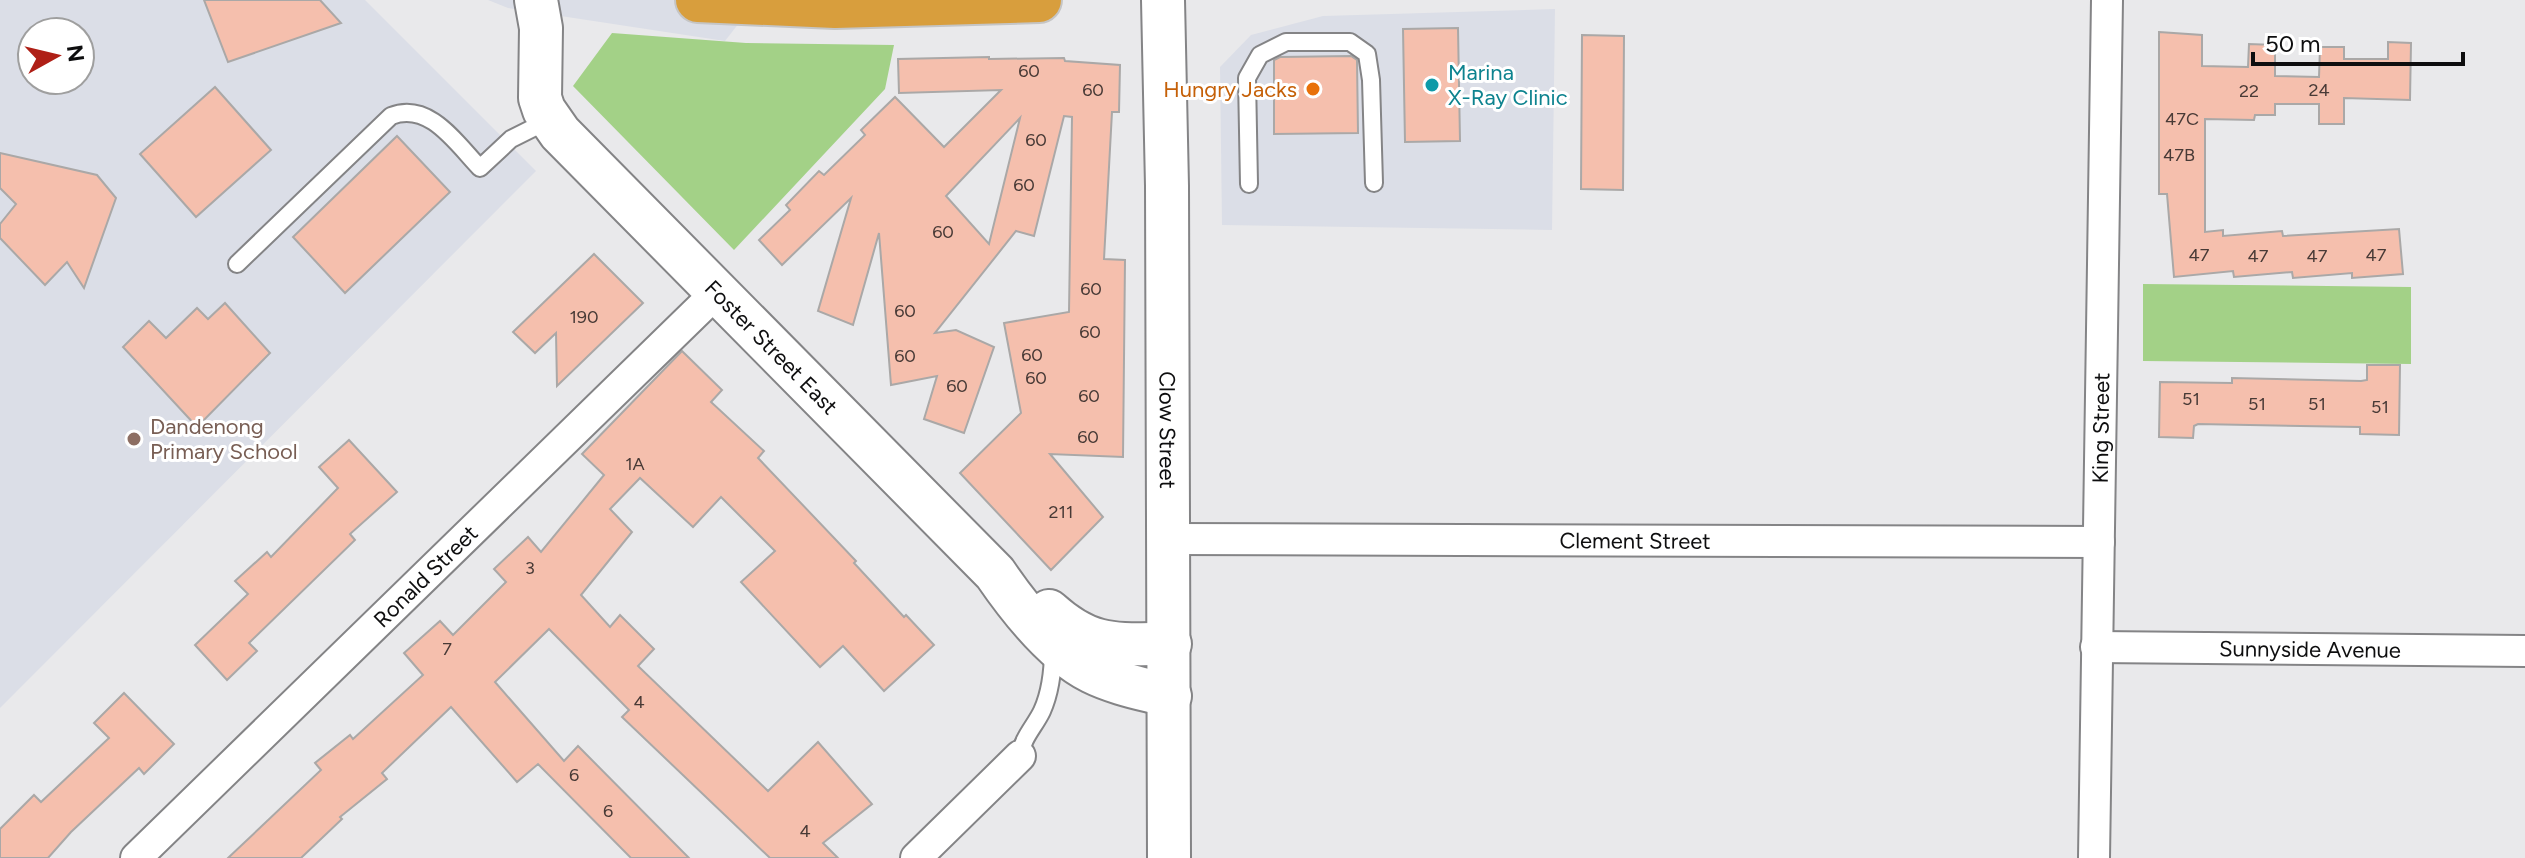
<svg xmlns="http://www.w3.org/2000/svg" width="2525" height="858" font-family="Figtree,sans-serif">
<style>
.built{fill:#dbdee7;fill-rule:evenodd}
.green{fill:#a3d187}
.building{fill:#f5bfad;stroke:#aaa8a7;stroke-width:2;fill-rule:evenodd}
.lines{fill:none;stroke-linecap:round;stroke-linejoin:round}
.lane-casing{stroke:#848486;stroke-width:20}
.street-casing{stroke:#848486;stroke-width:34}
.secondary-casing{stroke:#848486;stroke-width:46}
.highway-casing{stroke:#c5c5c5;stroke-width:48}
.lane{stroke:#fff;stroke-width:16}
.street{stroke:#fff;stroke-width:30}
.secondary{stroke:#fff;stroke-width:42}
.highway{stroke:#d89e3d;stroke-width:44}
.culture-dot{fill:#0f9aa8;stroke:#fff;stroke-width:3}
.food-dot{fill:#e8710a;stroke:#fff;stroke-width:3}
.education-dot{fill:#8d6e63;stroke:#fff;stroke-width:3}
.labels{text-anchor:middle;dominant-baseline:central;stroke-width:6;stroke-linejoin:round;paint-order:stroke}
.number-label{font-size:18px;fill:#483a36}
.culture-label{font-size:22px;fill:#0d838f;stroke:#fff;text-anchor:start}
.food-label{font-size:22px;fill:#c56008;stroke:#fff;text-anchor:end}
.street-label{font-size:22px;fill:#0e0e0f;stroke:#fff}
.education-label{font-size:22px;fill:#785e54;stroke:#fff;text-anchor:start}
</style>
<rect width="100%" height="100%" fill="#e9e9eb"/>
<g class="built">
<path d="M0 0H365L536 171 0 708ZM32 32H80V80H32Z"/>
<polygon points="488,0 757,0 725,41 508,8"/>
<polygon points="1555,9 1552,230 1222,225 1220,67 1251,35 1323,16"/>
</g>
<g class="green">
<polygon points="612,33 746,43 894,45 885,89 734,250 573,86"/>
<polygon points="2143,284 2411,287 2411,364 2143,361"/>
</g>
<g class="building">
<polygon points="204,0 320,0 341,23 228,62"/>
<polygon points="1458,28 1460,141 1405,142 1403,29"/>
<polygon points="2159,32 2202,35 2202,66 2248,67 2249,44 2275,45 2275,76 2319,77 2320,47 2344,47 2344,59 2388,59 2388,42 2411,43 2410,100 2344,98 2344,124 2319,124 2319,104 2275,104 2275,115 2255,115 2254,120 2205,119 2205,232 2223,230 2223,236 2282,231 2283,236 2399,229 2403,274 2352,278 2352,273 2293,278 2292,272 2234,277 2233,271 2174,277 2167,194 2159,194"/>
<polygon points="1582,35 1624,36 1623,190 1581,189"/>
<polygon points="1351,56 1357,60 1358,133 1274,134 1274,60 1280,57"/>
<path d="M989 57V59L1064 58 1065 61 1120 65 1119 112H1112L1104 259 1125 260 1123 457 1050 454 1103 517 1051 570 960 473 1021 413 1004 323 1069 312 1072 117 1064 116 1034 236 1016 231 935 333 956 330 994 347 964 433 924 419 937 376 891 385 879 233 853 325 818 311 851 198 782 265 759 240 790 210 786 205 819 171 824 175 865 135 861 130 895 97 944 147 1001 90 899 93 898 59ZM1020 118 989 244 946 196Z"/>
<polygon points="215,87 271,150 196,217 140,154"/>
<polygon points="397,136 450,192 345,293 293,237"/>
<polygon points="0,153 97,175 116,198 84,288 67,262 45,285 0,238 0,224 16,204 0,188"/>
<polygon points="594,254 643,303 557,386 556,333 535,353 513,332"/>
<polygon points="225,303 270,353 197,427 123,347 149,321 166,338 197,308 208,319"/>
<polygon points="682,351 722,390 711,402 764,451 758,458 856,561 854,563 904,617 906,615 934,645 884,691 843,646 820,667 741,582 775,551 721,497 693,527 640,478 610,509 632,532 581,595 610,627 620,615 654,649 638,666 768,791 818,742 872,804 823,843 838,858 770,858 622,717 629,710 549,629 495,682 564,761 578,746 689,858 631,858 538,764 517,782 451,707 382,773 387,779 340,817 342,819 301,858 228,858 321,770 315,763 350,735 353,739 423,675 404,653 440,621 453,635 506,582 494,569 528,537 541,552 604,475 582,454"/>
<polygon points="2367,365 2400,365 2399,435 2360,434 2360,427 2198,424 2194,426 2193,438 2159,437 2160,382 2232,383 2232,378 2361,381 2367,380"/>
<polygon points="349,440 397,492 350,534 355,540 249,643 257,651 227,680 195,645 248,594 235,581 267,552 271,557 338,488 319,467"/>
<polygon points="124,693 174,744 144,774 139,768 71,832 48,858 0,858 0,829 34,795 41,802 109,738 94,723"/>
</g>
<g class="lines">
<g class="lane-casing">
<g id="lane">
<polyline points="1249,184 1247,78 1260,55 1286,42 1350,42 1367,54 1371,80 1374,183"/>
<path d="M237 264 391 116C429 101 456 143 480 168L511 139 549 120"/>
<path d="M1020 756C1022 738 1035 726 1042 711 1051 691 1053 670 1053 649"/>
</g>
</g>
<g class="street-casing">
<g id="street">
<path id="s1" d="M1169 539 2099 542"/>
<path id="s2" d="M2096 647 2525 651"/>
<path id="s3" d="M136 858 716 293"/>
<polyline points="916,858 1020,756"/>
<path id="s4" d="M2094 858 2107 0"/>
</g>
</g>
<g class="secondary-casing">
<g id="secondary">
<path id="s5" d="M536 0 541 28 540 98 544 110 560 133 995 573C1019 608 1054 653 1092 672 1116 684 1144 689 1170 696"/>
<path id="s6" d="M1163 0 1167 186 1169 858"/>
<path d="M1049 611C1091 649 1116 644 1170 644"/>
</g>
</g>
<g class="highway-casing">
<polyline id="highway" points="698,0 835,6 1039,0"/>
</g>
<use href="#lane" class="lane"/>
<use href="#street" class="street"/>
<use href="#secondary" class="secondary"/>
<use href="#highway" class="highway"/>
</g>
<circle class="culture-dot" cx="1432" cy="85" r="8"/>
<circle class="food-dot" cx="1313" cy="89" r="8"/>
<circle class="education-dot" cx="134" cy="439" r="8"/>
<g class="labels">
<g class="number-label">
<text x="1029" y="71">60</text>
<text x="1093" y="90">60</text>
<text x="2319" y="90">24</text>
<text x="2249" y="91">22</text>
<text x="2182" y="119">47C</text>
<text x="1036" y="140">60</text>
<text x="2179" y="155">47B</text>
<text x="1024" y="185">60</text>
<text x="943" y="232">60</text>
<text x="2199" y="255">47</text>
<text x="2376" y="255">47</text>
<text x="2258" y="256">47</text>
<text x="2317" y="256">47</text>
<text x="1091" y="289">60</text>
<text x="905" y="311">60</text>
<text x="584" y="317">190</text>
<text x="1090" y="332">60</text>
<text x="1032" y="355">60</text>
<text x="905" y="356">60</text>
<text x="1036" y="378">60</text>
<text x="957" y="386">60</text>
<text x="1089" y="396">60</text>
<text x="2191" y="399">51</text>
<text x="2257" y="404">51</text>
<text x="2317" y="404">51</text>
<text x="2380" y="407">51</text>
<text x="1088" y="437">60</text>
<text x="635" y="464">1A</text>
<text x="1061" y="512">211</text>
<text x="530" y="568">3</text>
<text x="447" y="649">7</text>
<text x="639" y="702">4</text>
<text x="574" y="775">6</text>
<text x="608" y="811">6</text>
<text x="805" y="831">4</text>
</g>
<g class="culture-label">
<text x="1448" y="72">Marina<tspan x="1448" dy="25">X-Ray Clinic</tspan></text>
</g>
<g class="food-label">
<text x="1297" y="89">Hungry Jacks</text>
</g>
<g class="street-label">
<text stroke="none"><textPath href="#s5" startOffset="440">Foster Street East</textPath></text>
<text stroke="none"><textPath href="#s6" startOffset="430">Clow Street</textPath></text>
<text stroke="none"><textPath href="#s4" startOffset="430">King Street</textPath></text>
<text stroke="none"><textPath href="#s1" startOffset="466">Clement Street</textPath></text>
<text stroke="none"><textPath href="#s3" startOffset="404">Ronald Street</textPath></text>
<text stroke="none"><textPath href="#s2" startOffset="214">Sunnyside Avenue</textPath></text>
</g>
<g class="education-label">
<text x="150" y="426">Dandenong<tspan x="150" dy="25">Primary School</tspan></text>
</g>
</g>
<g transform="translate(56 56) rotate(82)"><circle r="38" fill="#ffffff" stroke="#9f9f9f" stroke-width="2"/>
<path d="M0-6L14 30L0 20L-14 30Z" fill="#af1f16"/>
<text y="-12" font-size="22" font-weight="bold" text-anchor="middle" fill="#0e0e0f">N</text>
</g>
<path d="M2253 52v12h210v-12" fill="none" stroke="#0e0e0f" stroke-width="4"/>
<text x="2265" y="52" font-size="24" fill="#0e0e0f" stroke="#ffffff" stroke-width="6" paint-order="stroke">50 m</text>
</svg>
